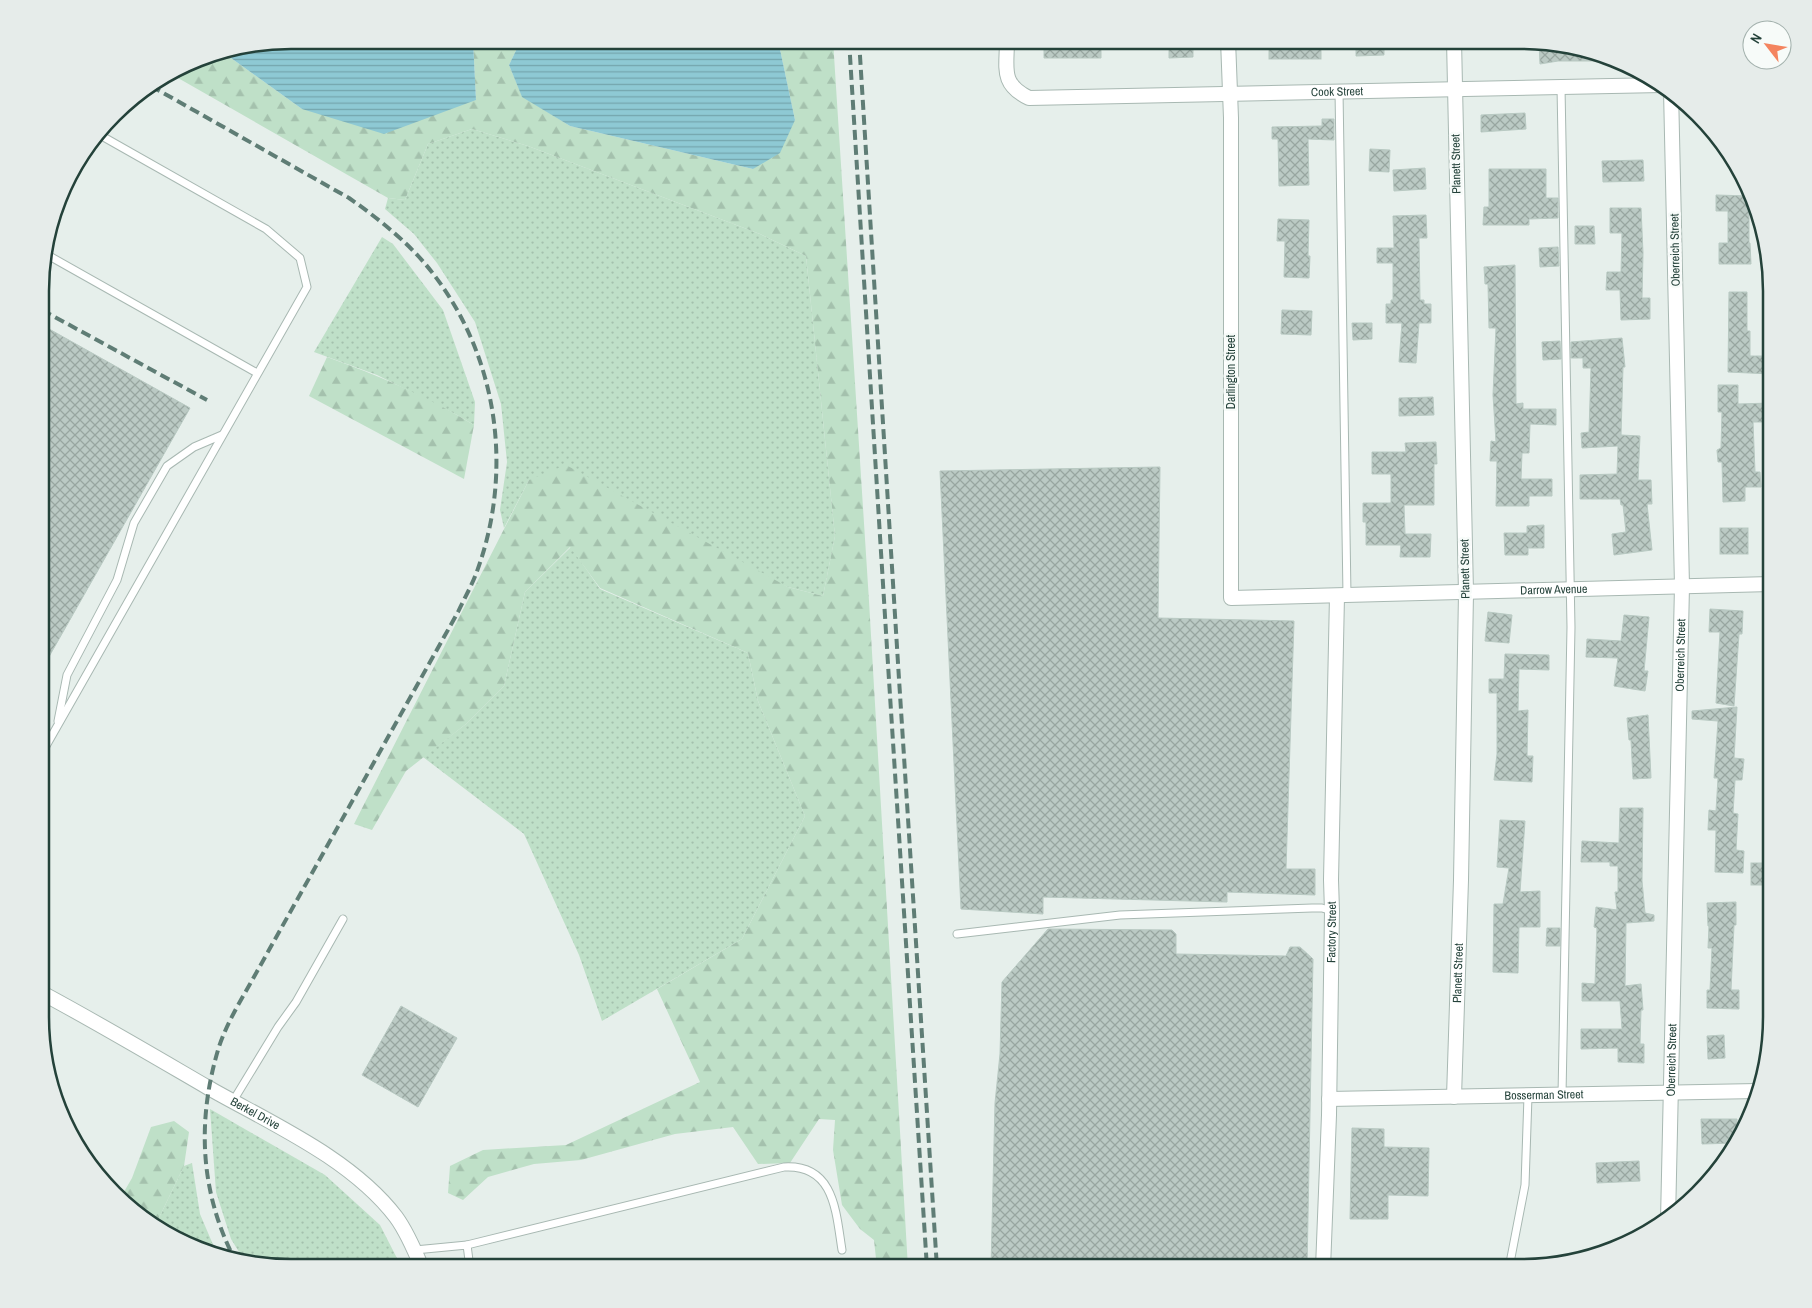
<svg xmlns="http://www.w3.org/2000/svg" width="1812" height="1308" font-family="'Archivo Narrow',sans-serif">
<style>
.grass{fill:url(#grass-dots)}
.forest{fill:url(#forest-firs)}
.water{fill:url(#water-rules)}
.building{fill:url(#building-cross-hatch);stroke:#b8c9c2}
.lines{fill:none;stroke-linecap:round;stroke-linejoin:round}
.lane-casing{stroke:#a8b8b2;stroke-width:9}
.street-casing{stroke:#a8b8b2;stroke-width:16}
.lane{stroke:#fff;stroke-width:7}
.street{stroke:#fff;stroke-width:14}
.rail{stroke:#5f7d75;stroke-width:4;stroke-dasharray:10 5;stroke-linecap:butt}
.labels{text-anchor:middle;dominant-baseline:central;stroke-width:5;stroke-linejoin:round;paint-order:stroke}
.street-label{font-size:12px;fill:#24423a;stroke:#f7fbf9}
.rim{fill:none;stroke:#24423a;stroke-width:2.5}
</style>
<defs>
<pattern id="grass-dots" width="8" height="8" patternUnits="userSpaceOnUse" patternTransform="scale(1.25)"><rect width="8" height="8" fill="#bfe0c8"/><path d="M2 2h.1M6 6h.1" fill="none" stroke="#a4c1ad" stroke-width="1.8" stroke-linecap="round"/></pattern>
<pattern id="forest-firs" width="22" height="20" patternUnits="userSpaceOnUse" patternTransform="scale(1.25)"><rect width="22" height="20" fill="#bfe0c8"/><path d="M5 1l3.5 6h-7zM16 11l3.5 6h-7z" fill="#a4c1ad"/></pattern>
<pattern id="water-rules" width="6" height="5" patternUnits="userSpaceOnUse" patternTransform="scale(1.25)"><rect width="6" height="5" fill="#8ec9d4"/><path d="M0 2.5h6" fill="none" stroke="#74a5ad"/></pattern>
<pattern id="building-cross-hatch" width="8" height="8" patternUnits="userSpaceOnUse" patternTransform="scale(1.25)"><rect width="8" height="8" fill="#bbcac4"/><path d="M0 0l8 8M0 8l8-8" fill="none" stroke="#98a6a0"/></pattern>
</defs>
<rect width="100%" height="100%" fill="#e6efeb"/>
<g class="grass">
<polygon points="472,129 528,146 760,234 806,256 835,536 823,596 788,587 529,480 504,528 500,510 507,462 501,404 475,322 437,263 414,234 385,209 388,198 405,200 428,144"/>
<polygon points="382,237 393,244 443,310 475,402 474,425 457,415 377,375 314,352"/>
<polygon points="571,547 600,589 748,653 758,701 805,816 742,939 602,1021 579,955 524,834 423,757 466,724 504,686 525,592"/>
<polygon points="210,1109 325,1175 380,1225 402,1268 275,1267 244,1260 231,1239 216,1192"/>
<polygon points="192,1163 200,1214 217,1254 195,1249 155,1226 184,1166"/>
</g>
<g class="forest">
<polygon points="473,40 521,40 509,65 522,96 570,126 753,169 795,120 778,40 833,40 869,601 908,1268 877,1268 874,1240 860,1229 842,1205 833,1150 835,1120 819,1119 790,1163 758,1164 733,1127 675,1134 581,1160 534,1164 488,1177 463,1200 448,1193 450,1166 483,1150 566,1145 700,1082 657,989 742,939 805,816 758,701 748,653 600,588 570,547 525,592 504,686 466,724 406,771 372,830 354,824 529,480 566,465 788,587 823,596 835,536 806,256 760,234 528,146 472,129 428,144 405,200 388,198 171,74 195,59 224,53 302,109 476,100"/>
<path d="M327 357C378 375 428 397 474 425L464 479 309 396Z"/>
<polygon points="174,1121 189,1132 184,1166 155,1226 138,1216 121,1197 132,1178 151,1127"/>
</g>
<g class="water">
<polygon points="291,40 473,40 476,100 384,134 302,109 224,53"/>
<polygon points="521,40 778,40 795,120 780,153 753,169 570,126 522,97 509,65"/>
</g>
<g class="building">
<polygon points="1079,40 1101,40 1101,58 1044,58 1044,42"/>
<polygon points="1169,40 1193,40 1193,57 1169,58"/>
<rect x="1269" y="40" width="52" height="19"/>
<polygon points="1356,40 1384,40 1384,55 1356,56"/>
<polygon points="1539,43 1546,43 1602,56 1602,61 1558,61 1540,64"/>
<polygon points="1525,113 1526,129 1481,132 1481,115"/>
<polygon points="1322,119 1334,119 1334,140 1308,139 1309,185 1279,186 1278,139 1272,139 1272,127 1322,126"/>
<polygon points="1370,149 1390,150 1389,172 1369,171"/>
<polygon points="1643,160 1644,181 1603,182 1602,161"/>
<polygon points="1425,168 1426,189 1394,191 1393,170"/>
<polygon points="1489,169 1546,169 1546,198 1558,198 1558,218 1529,219 1529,225 1483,225 1484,207 1489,207"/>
<polygon points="1716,195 1749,196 1749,243 1750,243 1751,264 1719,264 1719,243 1728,243 1728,211 1716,211"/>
<polygon points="1610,208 1641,208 1643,253 1642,298 1650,298 1650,319 1621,320 1620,290 1606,290 1607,272 1621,272 1622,233 1610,233"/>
<polygon points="1426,215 1427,238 1419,238 1420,300 1424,300 1424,304 1431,304 1431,323 1419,323 1416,363 1399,362 1402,323 1386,323 1386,304 1391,304 1391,300 1393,300 1393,263 1377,263 1377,248 1394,248 1393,216"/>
<polygon points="1278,219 1309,220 1308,256 1310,256 1309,278 1284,277 1285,241 1277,241"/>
<polygon points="1575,226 1594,226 1595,244 1575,244"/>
<polygon points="1558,247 1559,266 1540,267 1539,248"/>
<polygon points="1515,265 1516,404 1523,403 1523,409 1556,409 1556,425 1530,424 1529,453 1522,453 1521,479 1552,479 1552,496 1529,496 1529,506 1496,506 1497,461 1490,461 1491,441 1496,442 1493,395 1496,328 1489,328 1488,284 1485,284 1484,267"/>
<polygon points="1729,292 1747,292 1747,331 1750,331 1750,356 1771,356 1771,374 1728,372"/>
<polygon points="1282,310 1312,311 1311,335 1281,334"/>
<polygon points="1352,323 1372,323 1372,339 1353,340"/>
<polygon points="42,325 190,408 42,669"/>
<polygon points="1622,338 1625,367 1623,367 1621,435 1640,436 1638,480 1651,480 1652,504 1647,504 1652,550 1614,555 1612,534 1626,532 1623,505 1621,505 1620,499 1580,499 1580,475 1617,474 1618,446 1582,448 1581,433 1589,432 1591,368 1583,368 1583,358 1571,358 1571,342"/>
<polygon points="1560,341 1561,359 1543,360 1542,342"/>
<polygon points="1718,385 1738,385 1738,404 1771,403 1771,422 1753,422 1755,472 1760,472 1761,487 1745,487 1745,501 1723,502 1722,462 1718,462 1717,450 1721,448 1722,412 1718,412"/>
<polygon points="1433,397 1434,415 1399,416 1399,398"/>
<polygon points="1436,442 1437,464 1434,464 1434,505 1404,505 1405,534 1431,534 1430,557 1400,557 1401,545 1366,545 1366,522 1363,522 1363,503 1391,503 1391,474 1372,474 1372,452 1406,452 1405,443"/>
<polygon points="1160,467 1158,618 1294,621 1286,869 1315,869 1315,895 1227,892 1227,902 1043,897 1043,914 961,909 940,471"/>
<polygon points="1544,525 1544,548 1528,548 1528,555 1505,555 1504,533 1527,533 1527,526"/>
<rect x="1720" y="528" width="28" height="26"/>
<polygon points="1710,609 1743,611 1742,634 1739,634 1734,706 1716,703 1720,632 1709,632"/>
<polygon points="1488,612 1512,615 1509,643 1485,641"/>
<polygon points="1624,615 1649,617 1644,671 1648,671 1645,691 1614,686 1618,658 1586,657 1587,639 1621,641"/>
<polygon points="1505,654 1549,655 1549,670 1519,669 1518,711 1528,710 1527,756 1533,756 1532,782 1494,780 1497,754 1497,693 1489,693 1489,679 1504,679"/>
<polygon points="1737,707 1734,758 1744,759 1742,780 1735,780 1733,813 1738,814 1736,850 1744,851 1743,873 1715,872 1716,830 1708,830 1709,810 1716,811 1718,778 1714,778 1718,721 1692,719 1692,711"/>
<polygon points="1648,715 1651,778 1633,779 1631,740 1629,740 1627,718"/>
<polygon points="1620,808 1643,808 1642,881 1645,913 1654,915 1654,921 1626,923 1625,986 1641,984 1643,1010 1641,1010 1640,1044 1644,1044 1644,1063 1618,1062 1618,1048 1581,1049 1581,1029 1622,1029 1620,1001 1582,1001 1582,983 1595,984 1597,928 1594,927 1596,907 1617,910 1615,892 1618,892 1618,866 1610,866 1610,862 1581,862 1582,841 1619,843"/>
<polygon points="1500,820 1525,821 1520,892 1540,891 1540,927 1519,927 1518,973 1493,972 1494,904 1503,904 1509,868 1497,867"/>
<rect x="1751" y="863" width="20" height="22"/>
<polygon points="1736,902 1736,925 1734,925 1731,990 1739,990 1739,1009 1707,1008 1707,990 1710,990 1712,948 1708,948 1709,926 1708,926 1707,903"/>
<polygon points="1547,928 1560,928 1560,946 1546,946"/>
<polygon points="1048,929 1172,930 1176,934 1176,954 1286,956 1290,947 1300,947 1313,959 1307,1268 991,1268 995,1103 1000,1054 1002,982"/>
<polygon points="401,1006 457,1038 418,1107 362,1075"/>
<polygon points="1724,1035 1725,1058 1708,1059 1707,1036"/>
<polygon points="1701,1119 1737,1119 1736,1143 1702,1144"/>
<polygon points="1352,1128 1384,1129 1384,1147 1429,1148 1428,1196 1388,1195 1388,1219 1350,1219"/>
<polygon points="1639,1161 1640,1181 1597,1183 1596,1163"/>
</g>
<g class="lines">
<g class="lane-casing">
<g id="lane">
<polyline points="1561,87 1571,627 1562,1095"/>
<polyline points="1339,91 1347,595"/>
<polyline points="44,253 257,373"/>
<polyline points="58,721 67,675 117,580 134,523 167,466 194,447 222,435"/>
<polyline points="42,753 307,287 300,258 266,229 100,135"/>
<polyline points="957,934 1120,915 1312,908 1322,908 1332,911"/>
<polyline points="233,1101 278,1027 296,1002 343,919"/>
<path d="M467 1245 784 1167C835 1164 836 1213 842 1250"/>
<polyline points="415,1250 467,1245 470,1268"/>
<polyline points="1509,1268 1525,1185 1528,1096"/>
</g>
</g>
<g class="street-casing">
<g id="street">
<path id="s1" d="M1007 40C1007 68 1000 84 1029 98L1662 85"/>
<path id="s2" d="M1228 40 1231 118V598L1771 584"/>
<path id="s3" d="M42 993C98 1023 152 1055 207 1087 270 1123 351 1158 396 1217 407 1232 415 1251 422 1268"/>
<path id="s4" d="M1454 1097 1461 880 1466 593 1454 40"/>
<path id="s5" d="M1329 1099 1758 1091"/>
<path id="s6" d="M1668 1220 1682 586 1671 90"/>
<path id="s7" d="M1323 1268 1329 1115 1332 911 1331 880 1337 596"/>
</g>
</g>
<use href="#lane" class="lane"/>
<use href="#street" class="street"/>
<g class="rail">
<polyline points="849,40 889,680 927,1268"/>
<polyline points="859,40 899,679 937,1268"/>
<path d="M151 86 349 198C379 219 409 243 431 271 499 357 514 473 476 574 471 587 464 599 458 612L250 984C238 1005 225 1027 218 1050 197 1121 200 1191 234 1258"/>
<polyline points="42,310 207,400"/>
</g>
</g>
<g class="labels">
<g class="street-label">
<text stroke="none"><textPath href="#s1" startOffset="376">Cook Street</textPath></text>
<text transform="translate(1456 164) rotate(-91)">Planett Street</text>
<text transform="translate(1675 250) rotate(-91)">Oberreich Street</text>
<text transform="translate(1231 372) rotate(-90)">Darlington Street</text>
<text transform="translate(1465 569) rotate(-91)">Planett Street</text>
<text stroke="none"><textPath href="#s2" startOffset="881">Darrow Avenue</textPath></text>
<text stroke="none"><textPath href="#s6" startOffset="565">Oberreich Street</textPath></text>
<text stroke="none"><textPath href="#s7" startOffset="336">Factory Street</textPath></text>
<text stroke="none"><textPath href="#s4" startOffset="124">Planett Street</textPath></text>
<text stroke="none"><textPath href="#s6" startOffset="160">Oberreich Street</textPath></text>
<text stroke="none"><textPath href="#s5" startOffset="215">Bosserman Street</textPath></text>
<text stroke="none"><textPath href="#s3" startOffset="245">Berkel Drive</textPath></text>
</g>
</g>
<path d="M0 0H1812V1308H0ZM291 49H1521A242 242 0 0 1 1763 291V1017A242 242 0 0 1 1521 1259H291A242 242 0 0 1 49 1017V291A242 242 0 0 1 291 49Z" fill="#e6ecea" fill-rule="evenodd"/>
<path class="rim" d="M291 49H1521A242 242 0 0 1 1763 291V1017A242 242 0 0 1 1521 1259H291A242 242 0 0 1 49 1017V291A242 242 0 0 1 291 49Z"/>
<g transform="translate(1767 45) rotate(301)"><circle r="24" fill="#f7fbf9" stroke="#a3b1ad"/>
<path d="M0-4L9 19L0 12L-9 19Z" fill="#f4845f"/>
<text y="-8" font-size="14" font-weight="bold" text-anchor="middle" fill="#24423a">N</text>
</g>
</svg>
